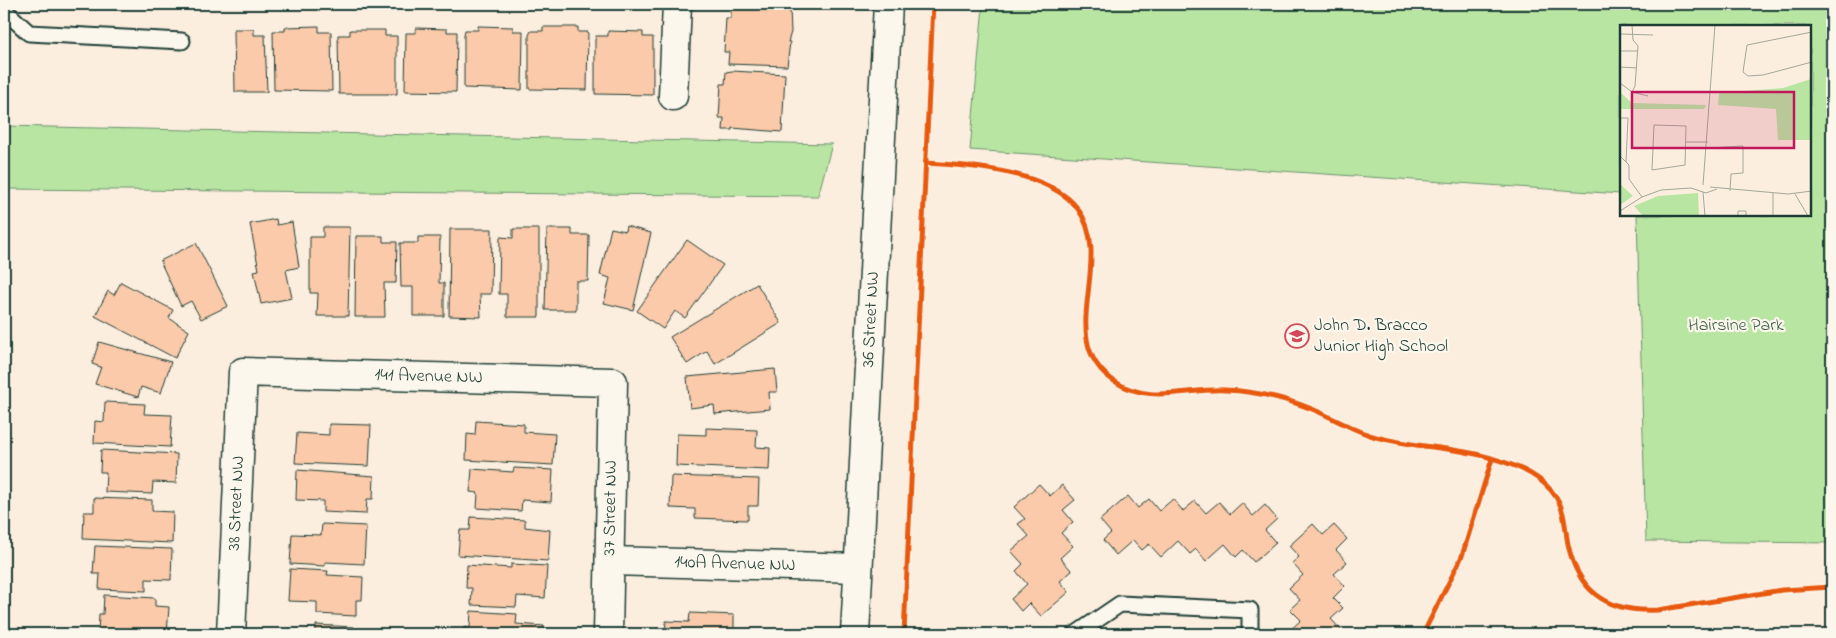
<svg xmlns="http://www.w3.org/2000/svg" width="1836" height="638" font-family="'Indie Flower',sans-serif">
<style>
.green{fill:#b9e5a3;stroke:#6c916c}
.building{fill:#fbcaaa;stroke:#1f3d34}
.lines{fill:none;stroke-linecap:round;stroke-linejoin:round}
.service-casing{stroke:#1f3d34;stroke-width:19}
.minor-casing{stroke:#1f3d34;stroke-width:31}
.tertiary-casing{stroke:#1f3d34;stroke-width:31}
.service{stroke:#fbf7ec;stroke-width:15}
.minor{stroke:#fbf7ec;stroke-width:28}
.tertiary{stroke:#fbf7ec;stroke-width:28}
.cycleway-casing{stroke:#fbf7ec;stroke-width:8}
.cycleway{stroke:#e8590c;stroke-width:5}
.labels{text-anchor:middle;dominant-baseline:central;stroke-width:4.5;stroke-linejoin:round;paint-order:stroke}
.street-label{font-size:18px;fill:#1f3d34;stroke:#fbf7ec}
.poi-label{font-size:18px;fill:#1f3d34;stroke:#fbf7ec;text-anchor:start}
.park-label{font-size:18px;fill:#3e5f4a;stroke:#fbf7ec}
.inset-road{fill:none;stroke:#a3a79b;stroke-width:1}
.view{fill:#c2185b;fill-opacity:0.15;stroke:#c2185b;stroke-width:2.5}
.inset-edge{fill:none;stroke:#1f3d34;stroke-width:2.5}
</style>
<rect width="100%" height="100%" fill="#fbeedf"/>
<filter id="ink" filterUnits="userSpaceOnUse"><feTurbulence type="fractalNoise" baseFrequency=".02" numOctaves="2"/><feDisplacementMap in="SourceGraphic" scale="10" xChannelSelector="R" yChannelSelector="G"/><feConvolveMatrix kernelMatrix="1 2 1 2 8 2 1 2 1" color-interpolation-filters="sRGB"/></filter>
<g filter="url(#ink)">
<g class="green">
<polygon points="1300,4 1832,4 1832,543 1646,541 1637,215 1810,215 1810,26 1621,26 1621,194 970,150 983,6"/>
<polygon points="4,126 832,144 818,196 4,189"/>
</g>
<g class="building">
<polygon points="737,5 790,9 791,32 788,42 790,42 787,66 728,64 729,52 724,52 726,18 731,18 731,6"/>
<polygon points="319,26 319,32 331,32 332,91 274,90 273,31 285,31 285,27"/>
<polygon points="478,26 513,27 513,31 523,31 522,90 464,88 464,35 465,30 478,30"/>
<polygon points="543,27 578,27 578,32 588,32 587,90 529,89 529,35 531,31 543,31"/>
<polygon points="416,28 447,29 447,32 457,32 456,92 405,91 406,33 416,33"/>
<polygon points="234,29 254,29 254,35 265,35 267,92 235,92"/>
<polygon points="350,30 385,30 385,36 397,36 397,94 339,94 338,35 350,35"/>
<polygon points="608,31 643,32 643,37 653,37 653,95 595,94 595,40 596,36 608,36"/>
<polygon points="732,71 785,74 782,132 732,128 732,130 723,130 724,118 719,118 721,84 725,84 726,72"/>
<polygon points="276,219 277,225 292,222 299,267 286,270 292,298 261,304 254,271 259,270 250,224"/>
<polygon points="626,226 651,233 633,310 604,303 610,278 600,275 611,228 625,231"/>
<polygon points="323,227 350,227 348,316 317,316 318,293 310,293 310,237 323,237"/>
<polygon points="450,229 492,229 491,294 480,294 481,317 449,316"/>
<polygon points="513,229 539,229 539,317 507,317 507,294 499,294 500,237 513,238"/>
<polygon points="547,229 572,229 572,235 589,235 588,281 576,281 576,310 545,310"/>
<polygon points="356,236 383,236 383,242 397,242 396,283 384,283 385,317 355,317"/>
<polygon points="418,237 440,237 439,283 444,283 444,316 413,316 413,287 401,287 400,243 418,243"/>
<polygon points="687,240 723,265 685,318 675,311 663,329 637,311"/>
<polygon points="196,243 228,306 201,319 191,301 181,306 160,261"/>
<polygon points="121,282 173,310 169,318 189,331 175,358 95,316 108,291 114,295"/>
<polygon points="757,284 781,323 715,364 707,351 687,364 670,337"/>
<polygon points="99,342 171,362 161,393 141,387 138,397 95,384 101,367 92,364"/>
<polygon points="775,369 777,392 769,392 770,409 715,414 714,405 690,408 687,377"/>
<polygon points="105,402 145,404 144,414 172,415 170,447 94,443 95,421 104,422"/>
<polygon points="476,421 524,424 524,432 555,434 553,465 466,460 467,434 475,435"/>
<polygon points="329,424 371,425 369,466 295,463 297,433 329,435"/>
<polygon points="706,428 757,430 756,447 770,448 769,470 676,466 677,434 706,435"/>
<polygon points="101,450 177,454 176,483 153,482 152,494 105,492 106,472 100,472"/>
<polygon points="514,468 553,470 551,502 522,500 521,511 477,508 478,493 470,492 472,469 513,472"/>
<polygon points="297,470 374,476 373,499 367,499 366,514 323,512 323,501 296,500"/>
<polygon points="671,476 759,479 758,506 748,506 748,520 695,518 695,509 670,508"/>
<polygon points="1039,484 1050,496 1062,485 1075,500 1063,510 1073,522 1061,533 1073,546 1060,558 1072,571 1060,581 1069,592 1041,616 1029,603 1021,611 1011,599 1027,584 1016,571 1023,564 1011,551 1029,536 1018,524 1025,519 1014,507"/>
<polygon points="1128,496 1138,508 1149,499 1159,511 1173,499 1183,511 1195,501 1206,513 1219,502 1230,514 1242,503 1253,516 1265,505 1277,519 1265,530 1276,543 1254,562 1243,550 1236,557 1225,544 1206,561 1196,549 1190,554 1178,541 1161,557 1149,544 1142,550 1133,540 1116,555 1103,540 1111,533 1100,520"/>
<polygon points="94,498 152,500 152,511 173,512 172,543 83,539 84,512 94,512"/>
<polygon points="471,517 525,520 525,527 550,530 548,561 458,555 460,530 470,530"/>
<polygon points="322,524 366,526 364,564 325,562 325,566 290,564 292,534 321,535"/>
<polygon points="1313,524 1323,535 1334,525 1347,539 1336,550 1347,562 1334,574 1345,586 1333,598 1343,608 1331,619 1342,631 1339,634 1286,634 1301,620 1290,609 1300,600 1289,588 1303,575 1292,563 1299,557 1289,546"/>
<polygon points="95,546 172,549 171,580 146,579 146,591 99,589 100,574 93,574"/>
<polygon points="511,564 547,566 545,598 517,596 516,607 471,605 472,588 466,588 467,565 511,568"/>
<polygon points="290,569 328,571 327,575 363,577 362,600 356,600 356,616 317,614 317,602 288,601"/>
<polygon points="104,595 155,598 155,606 169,607 167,634 98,634 99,614 103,614"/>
<polygon points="471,611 517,614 516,624 544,626 544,634 464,634 464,627 470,628"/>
<polygon points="690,613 734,615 734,633 742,634 665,634 666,621 689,622"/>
<polygon points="316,625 354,627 354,634 316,634"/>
</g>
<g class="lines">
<g class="service-casing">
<g id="service">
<polyline points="4,10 29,33 182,41"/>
<polyline points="1076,634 1120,604 1250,610 1250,634"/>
</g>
</g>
<g class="minor-casing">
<g id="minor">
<polyline points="673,96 677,4"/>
<path id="s1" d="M611 561 858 568"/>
<path id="s2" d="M231 634 243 372 613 382 608 634"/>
</g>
</g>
<g class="tertiary-casing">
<g id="tertiary">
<path id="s3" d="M855 634 888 4"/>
</g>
</g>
<use href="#service" class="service"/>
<use href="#minor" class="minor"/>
<use href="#tertiary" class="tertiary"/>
<g class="cycleway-casing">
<g id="cycleway">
<path d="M925 163C968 165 1050 171 1078 209 1116 261 1053 340 1114 381 1150 405 1186 388 1225 390 1255 391 1284 398 1312 409 1334 418 1354 431 1376 437 1416 448 1459 447 1498 460 1520 467 1543 477 1556 497 1565 510 1565 529 1568 544 1578 593 1610 613 1658 610L1782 590 1832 587"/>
<polyline points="904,634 933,4"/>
<polyline points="1423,634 1462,556 1492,459"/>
</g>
</g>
<use href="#cycleway" class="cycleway"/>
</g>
</g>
<defs>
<g id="school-ring" transform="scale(1.25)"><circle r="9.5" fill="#fbf7ec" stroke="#d1495b" stroke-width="1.5"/><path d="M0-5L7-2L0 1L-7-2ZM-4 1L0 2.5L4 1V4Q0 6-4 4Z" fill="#d1495b"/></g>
</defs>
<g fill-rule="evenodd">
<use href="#school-ring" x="1297" y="336"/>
</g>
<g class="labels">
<g class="street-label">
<text stroke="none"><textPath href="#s3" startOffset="315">36 Street NW</textPath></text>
<text stroke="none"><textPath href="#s2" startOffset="448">141 Avenue NW</textPath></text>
<text stroke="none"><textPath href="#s2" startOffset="131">38 Street NW</textPath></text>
<text transform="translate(611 508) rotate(-89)">37 Street NW</text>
<text stroke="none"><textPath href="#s1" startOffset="124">140A Avenue NW</textPath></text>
</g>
<g class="poi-label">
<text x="1314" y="326">John D. Bracco<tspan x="1314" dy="21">Junior High School</tspan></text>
</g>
<g class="park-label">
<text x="1736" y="326">Hairsine Park</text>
</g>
</g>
<g transform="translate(1620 25)">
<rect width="191" height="191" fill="#fbeedf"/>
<path d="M191 54V115H158L156 84 98 80 99 68 163 63ZM0 67 12 78 86 80 84 84H0ZM0 159 13 171 0 180ZM78 168 79 191H23L14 181 38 171Z" fill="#b9e5a3"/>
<path class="inset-road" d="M192 7 127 20 123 47 128 51 143 50 192 37M0 9 33 10M0 26H18M0 42 17 43M0 58 12 67 15 61 18 21 13 15 12 0M12 67 28 71M0 93H8L6 137M34 100 66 101 65 140 32 145ZM66 117H88M88 123 123 121V148L111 149 110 166M0 131 9 140V154L22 172M83 160 95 0M90 162 168 169 192 166M83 167 85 191M175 169 188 191M0 186 22 172 41 165 71 163 86 168 97 164M118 191V186H126V191M153 191V168"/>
<path class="view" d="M12 67H174V123H12Z"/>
<rect width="191" height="191" class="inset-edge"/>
</g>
<rect width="1836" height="638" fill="none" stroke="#fbf7ec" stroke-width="20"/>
<rect x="10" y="10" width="1816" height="618" fill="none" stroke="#1f3d34" stroke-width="2" filter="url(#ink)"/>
</svg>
